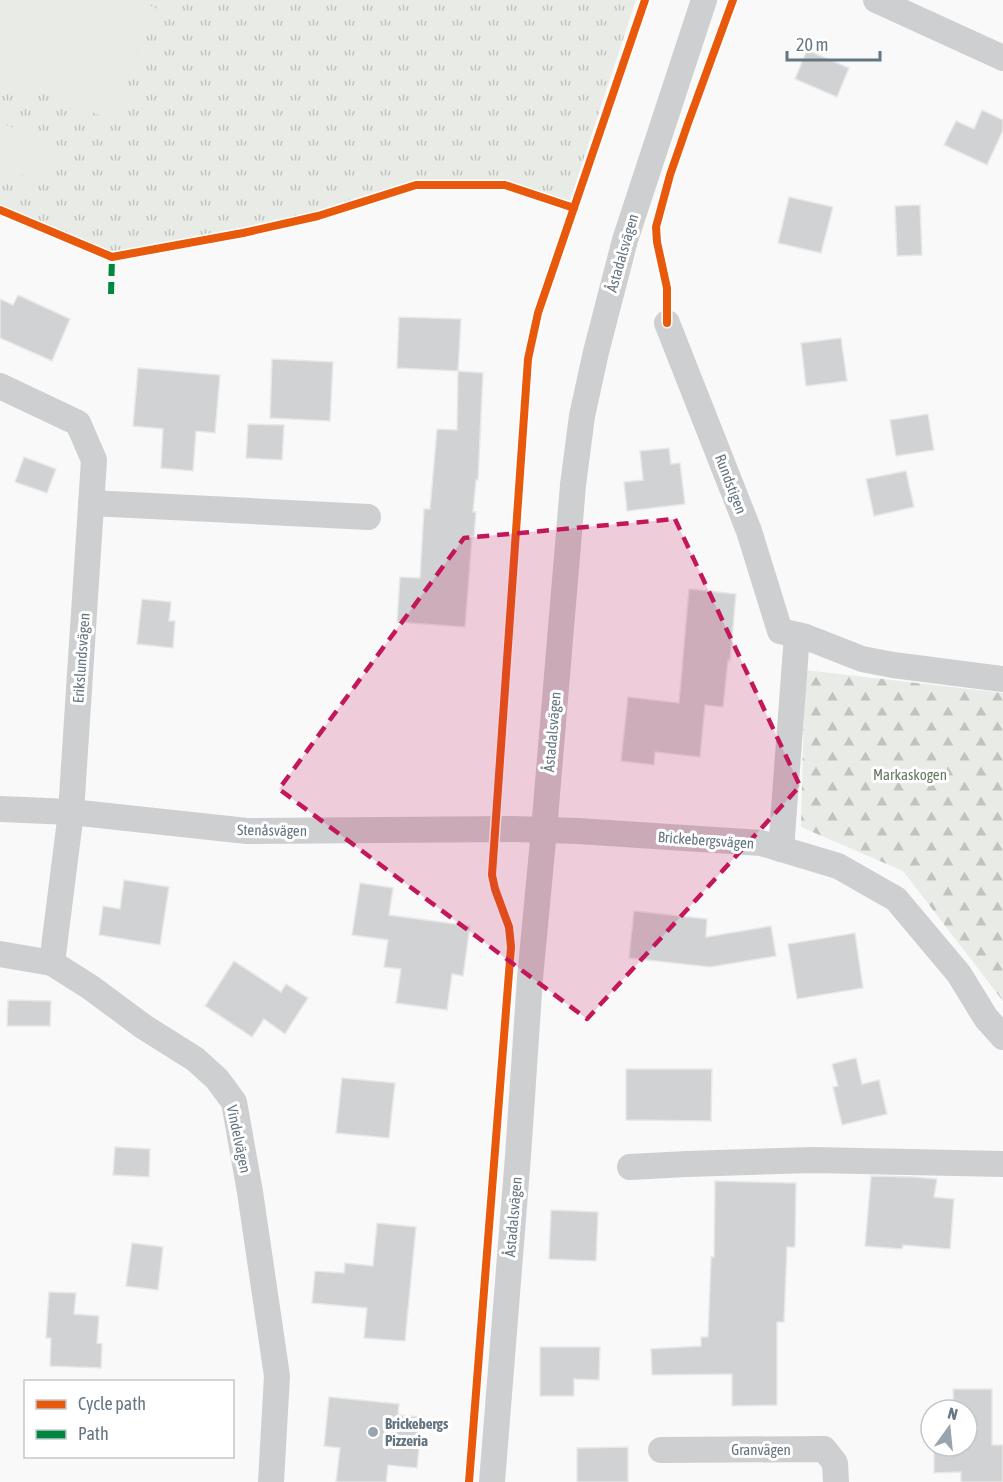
<svg xmlns="http://www.w3.org/2000/svg" width="1003" height="1482" font-family="'Asap Condensed',sans-serif">
<style>
.grass{fill:url(#grass-tufts)}
.forest{fill:url(#forest-firs)}
.park{fill:#e8ebe6}
.building{fill:#d0d2d3;stroke:#e8e8e8;stroke-width:1.5}
.lines{fill:none;stroke-linecap:round;stroke-linejoin:round}
.street{stroke:#cecfd0;stroke-width:26}
.quiet{stroke:#00873e;stroke-width:6;stroke-dasharray:12 6;stroke-linecap:butt}
.cycleway-casing{stroke:#fff;stroke-width:11}
.cycleway{stroke:#e8590c;stroke-width:8}
.marked{fill:#c2185b;fill-opacity:0.2;stroke:#c2185b;stroke-width:4.5;stroke-dasharray:12 8;stroke-linejoin:round}
.poi-dot{fill:#99a4ac;stroke:#fff;stroke-width:2}
.labels{text-anchor:middle;dominant-baseline:central;stroke-width:6;stroke-linejoin:round;paint-order:stroke}
.street-label{font-size:15px;fill:#657683;stroke:#fff}
.park-label{font-size:15px;fill:#687a64;stroke:#fff}
.poi-label{font-size:15px;font-weight:bold;fill:#657683;stroke:#fff;text-anchor:start}
</style>
<defs>
<pattern id="grass-tufts" width="24" height="20" patternUnits="userSpaceOnUse" patternTransform="scale(1.5)"><rect width="24" height="20" fill="#e8ebe6"/><path d="M3 7l-1-3M5 7V3M7 7l1-3M15 17l-1-3M17 17v-4M19 17l1-3" fill="none" stroke="#c0c3c0"/></pattern>
<pattern id="forest-firs" width="22" height="20" patternUnits="userSpaceOnUse" patternTransform="scale(1.5)"><rect width="22" height="20" fill="#e8ebe6"/><path d="M5 1l3.5 6h-7zM16 11l3.5 6h-7z" fill="#c0c3c0"/></pattern>
</defs>
<rect width="100%" height="100%" fill="#f9f9f9"/>
<polygon class="grass" points="0,0 636,0 568,206 505,185 416,185 318,216 243,233 112,257 0,210"/>
<polygon class="forest" points="805,670 1003,693 1003,1001 903,871 801,827"/>
<g class="park">
<polygon points="0,0 136,0 156,8 112,120 0,77"/>
<polygon points="0,122 55,147 39,183 0,165"/>
</g>
<g class="building">
<polygon points="807,50 849,68 837,97 795,79"/>
<polygon points="982,110 1003,120 1003,130 987,165 944,145 956,121 974,129"/>
<polygon points="789,197 833,207 821,253 778,243"/>
<polygon points="920,205 922,255 897,256 895,206"/>
<polygon points="18,295 70,319 52,361 0,338 0,299 13,305"/>
<polygon points="399,317 461,319 458,371 397,368"/>
<polygon points="841,338 847,381 806,386 801,343"/>
<polygon points="272,359 333,362 330,421 270,418"/>
<polygon points="138,368 220,375 215,433 196,431 193,471 161,468 163,429 133,426"/>
<polygon points="458,371 483,373 478,480 476,480 473,512 476,512 474,537 472,537 465,627 397,622 400,577 420,578 424,509 430,509 437,429 457,430"/>
<polygon points="928,414 934,450 896,456 890,420"/>
<polygon points="248,424 284,425 282,460 246,458"/>
<polygon points="669,448 671,464 680,463 685,504 627,511 624,482 643,480 640,451"/>
<polygon points="24,457 56,469 47,493 15,482"/>
<polygon points="906,471 914,507 874,516 866,479"/>
<polygon points="689,589 736,594 730,661 728,660 723,707 705,705 700,757 655,752 654,765 621,761 628,697 679,703"/>
<polygon points="142,599 171,602 169,621 175,621 173,648 137,644"/>
<polygon points="124,880 169,887 160,945 99,935 103,906 120,909"/>
<polygon points="360,883 393,888 389,915 470,926 463,976 452,974 447,1010 396,1003 401,969 384,967 388,940 352,935"/>
<polygon points="634,911 707,919 706,937 771,926 776,956 710,967 629,958"/>
<polygon points="855,933 863,988 797,999 788,944"/>
<polygon points="234,961 281,992 286,984 308,998 285,1034 264,1019 252,1037 205,1006"/>
<polygon points="8,1000 51,1001 50,1026 7,1026"/>
<polygon points="856,1058 862,1084 879,1080 887,1114 842,1125 833,1087 838,1086 832,1064"/>
<polygon points="626,1069 712,1069 711,1121 626,1120"/>
<polygon points="342,1078 395,1083 389,1138 336,1133"/>
<polygon points="115,1147 150,1149 149,1177 113,1175"/>
<polygon points="871,1176 913,1177 937,1179 934,1197 954,1199 950,1249 903,1245 902,1249 865,1246"/>
<polygon points="715,1181 796,1183 795,1247 787,1247 784,1322 777,1322 777,1405 732,1406 732,1374 652,1375 651,1349 701,1346 701,1337 708,1337 711,1257 714,1257"/>
<polygon points="551,1210 598,1212 596,1261 549,1259"/>
<polygon points="377,1223 416,1227 405,1341 364,1338 367,1308 312,1303 315,1271 344,1273 345,1263 373,1266"/>
<polygon points="132,1243 163,1247 158,1290 126,1286"/>
<polygon points="49,1292 76,1293 74,1314 99,1316 97,1343 102,1344 101,1368 50,1366 51,1338 46,1338"/>
<polygon points="540,1347 600,1347 599,1380 574,1379 574,1396 540,1396"/>
<polygon points="953,1389 992,1389 992,1445 1003,1445 1003,1482 961,1482 961,1472 934,1473 934,1446 967,1446 967,1410 954,1410"/>
<polygon points="329,1397 399,1404 398,1415 422,1417 417,1468 388,1465 386,1482 336,1482 340,1448 324,1446"/>
<polygon points="628,1447 628,1482 577,1482 577,1448"/>
</g>
<g class="lines">
<g class="street">
<polyline points="876,0 1003,58"/>
<polyline points="667,323 749,531 780,631 806,637 862,659 893,665 1003,679"/>
<polyline points="0,386 78,423 94,460 71,812 52,963 90,987 144,1027 195,1059 217,1079 234,1102 250,1192 277,1376 271,1482"/>
<polyline points="91,503 368,517"/>
<polyline points="0,809 71,812 247,831 513,829 578,831 761,843 838,866 896,899 959,974 986,1018 1003,1037"/>
<polyline points="781,849 797,635"/>
<polyline points="0,954 52,963"/>
<polyline points="630,1167 687,1164 813,1160 1003,1164"/>
<polyline points="661,1450 824,1449 835,1463 836,1482"/>
<polyline points="492,1482 518,1156 530,978 544,830 573,485 582,416 596,352 625,240 704,0"/>
</g>
<polyline class="quiet" points="111,294 112,257"/>
<g class="cycleway-casing">
<g id="cycleway">
<polyline points="0,210 112,257 243,233 318,216 416,185 505,185 574,208"/>
<polyline points="667,323 667,288 657,242 656,227 670,175 688,123 733,0"/>
<polyline points="469,1482 511,947 509,927 495,889 492,875 528,359 538,313 645,0"/>
</g>
</g>
<use href="#cycleway" class="cycleway"/>
</g>
<path class="marked" d="M675 519 800 786 587 1019 279 789 464 538Z"/>
<circle class="poi-dot" cx="373" cy="1432" r="6"/>
<g class="labels">
<g class="street-label">
<text transform="translate(622 253) rotate(-74)">Åstadalsvägen</text>
<text transform="translate(731 484) rotate(69)">Rundstigen</text>
<text transform="translate(81 658) rotate(-86)">Erikslundsvägen</text>
<text transform="translate(552 732) rotate(-85)">Åstadalsvägen</text>
<text transform="translate(272 830) rotate(1)">Stenåsvägen</text>
<text transform="translate(706 840) rotate(4)">Brickebergsvägen</text>
<text transform="translate(239 1139) rotate(78)">Vindelvägen</text>
<text transform="translate(513 1217) rotate(-85)">Åstadalsvägen</text>
<text x="761" y="1449">Granvägen</text>
</g>
<g class="park-label">
<text x="910" y="774">Markaskogen</text>
</g>
<g class="poi-label">
<text x="385" y="1423">Brickebergs<tspan x="385" dy="17">Pizzeria</tspan></text>
</g>
</g>
<rect x="24" y="1380" width="210" height="78" fill="#ffffff" stroke="#c1c8cd" stroke-width="1.5"/>
<rect x="36" y="1400" width="30" height="9" fill="#e8590c" stroke="#c1c8cd" stroke-width="1.5"/>
<text x="78" y="1410" font-size="18" fill="#657683">Cycle path</text>
<rect x="36" y="1430" width="30" height="9" fill="#00873e" stroke="#c1c8cd" stroke-width="1.5"/>
<text x="78" y="1440" font-size="18" fill="#657683">Path</text>
<g transform="translate(949 1428) rotate(15)"><circle r="28" fill="#ffffff" stroke="#c1c8cd" stroke-width="1.5"/>
<path d="M0-4.5L10 22L0 15L-10 22Z" fill="#99a4ac"/>
<text y="-9" font-size="16" font-weight="bold" text-anchor="middle" fill="#657683">N</text>
</g>
<path d="M787 51v9h93v-9" fill="none" stroke="#657683" stroke-width="3"/>
<text x="796" y="51" font-size="18" fill="#657683" stroke="#ffffff" stroke-width="4.5" paint-order="stroke">20 m</text>
</svg>
